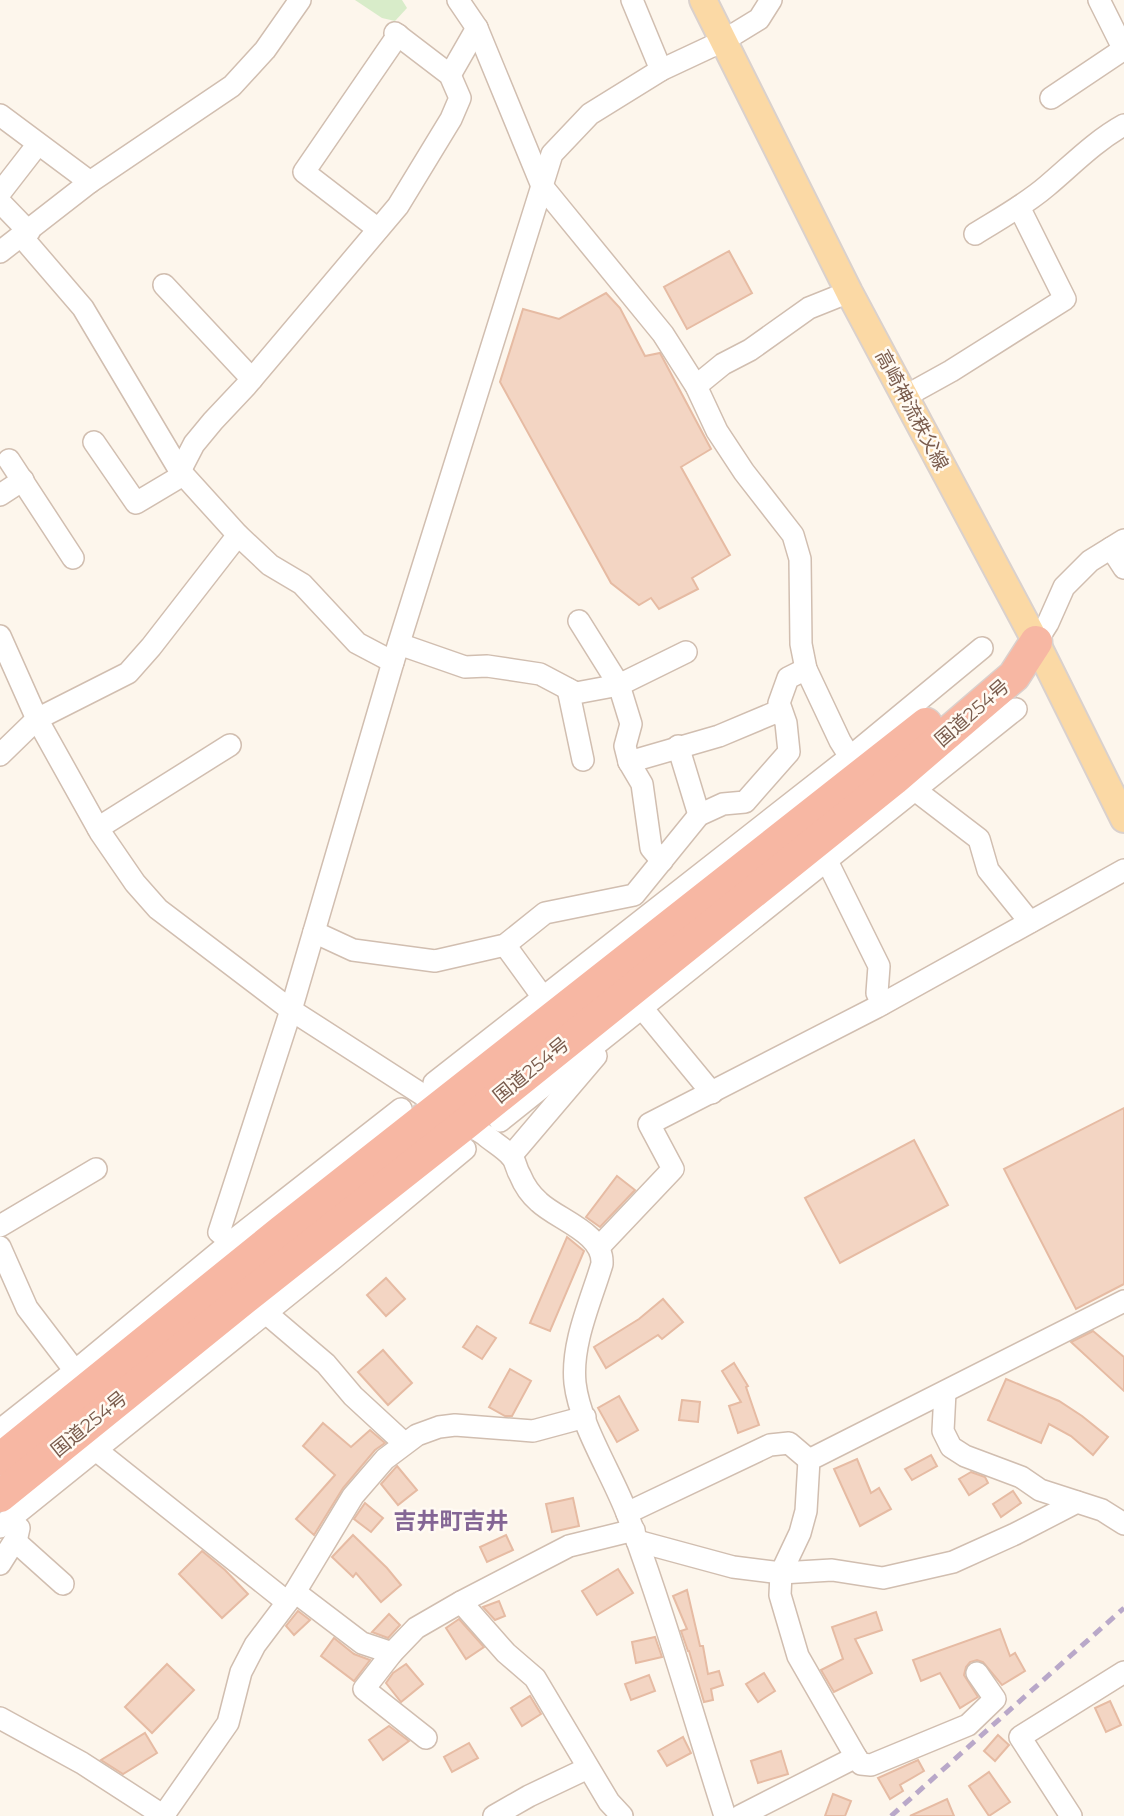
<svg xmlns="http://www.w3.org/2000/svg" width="1124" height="1816" font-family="Montserrat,'Noto Sans JP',sans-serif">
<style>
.green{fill:#d8ecc9}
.building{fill:#f3d5c3;stroke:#e6bba3;stroke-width:2}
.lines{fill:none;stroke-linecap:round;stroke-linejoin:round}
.minor-casing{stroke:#d1beb0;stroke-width:24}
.major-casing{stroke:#dad1cd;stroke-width:30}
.highway-casing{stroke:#dad1cd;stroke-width:35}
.minor{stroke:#fff;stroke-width:21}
.major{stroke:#fbd9a5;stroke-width:26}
.highway{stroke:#f7b7a3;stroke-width:32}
.rail{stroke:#b9a8c9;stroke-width:5;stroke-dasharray:10 7;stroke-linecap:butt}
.labels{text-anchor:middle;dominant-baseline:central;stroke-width:5;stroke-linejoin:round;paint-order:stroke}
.street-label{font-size:19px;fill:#7a5c4d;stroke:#fffaf3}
.quarter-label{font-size:23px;font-weight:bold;fill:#846695;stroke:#fffaf3}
</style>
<rect width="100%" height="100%" fill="#fdf6ec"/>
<polygon class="green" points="355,0 402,0 407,8 395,21 382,18"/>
<g class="building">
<polygon points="729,251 752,293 687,329 664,287"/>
<polygon points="606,293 620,308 645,356 660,353 711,449 681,467 730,555 692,578 698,589 659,609 651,598 639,605 611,583 500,382 523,309 559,319"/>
<polygon points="1124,1108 1124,1284 1076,1309 1004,1169"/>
<polygon points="914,1140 948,1205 840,1263 805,1198"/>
<polygon points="617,1176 635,1190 600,1227 586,1217"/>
<polygon points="567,1237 584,1251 550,1331 530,1323"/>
<polygon points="386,1278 405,1299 386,1316 367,1295"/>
<polygon points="663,1299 683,1322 662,1339 658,1335 606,1368 594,1347 639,1319"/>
<polygon points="477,1326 496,1338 482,1359 463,1347"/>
<polygon points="1093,1331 1124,1357 1124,1391 1071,1342"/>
<polygon points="383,1350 412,1383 388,1405 358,1372"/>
<polygon points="734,1363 748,1386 746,1387 759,1425 738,1433 729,1406 741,1402 722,1371"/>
<polygon points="510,1369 531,1381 512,1416 505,1416 489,1407"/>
<polygon points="1006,1379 1059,1401 1082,1416 1108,1437 1093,1455 1071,1436 1049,1424 1041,1443 988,1420"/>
<polygon points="619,1396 638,1430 617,1442 598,1408"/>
<polygon points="682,1400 700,1402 698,1422 679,1420"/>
<polygon points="323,1423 351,1447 370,1430 385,1443 375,1450 343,1488 314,1535 296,1519 335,1475 303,1446"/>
<polygon points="931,1455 937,1466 912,1480 905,1469"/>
<polygon points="857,1459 871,1493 879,1488 891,1509 860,1526 834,1469"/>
<polygon points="397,1466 417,1490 398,1505 381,1484"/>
<polygon points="971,1472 985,1477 988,1483 969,1495 959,1479"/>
<polygon points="1013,1491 1021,1503 1001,1517 993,1504"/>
<polygon points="573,1498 579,1526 552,1532 546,1504"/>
<polygon points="365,1503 383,1518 371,1532 354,1519"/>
<polygon points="353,1535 387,1568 401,1585 381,1602 356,1573 353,1577 332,1557"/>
<polygon points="506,1535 513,1550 487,1562 480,1547"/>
<polygon points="202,1551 225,1570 248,1594 222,1618 179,1574"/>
<polygon points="618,1569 633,1593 597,1615 582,1591"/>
<polygon points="687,1590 700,1646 703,1646 708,1674 719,1671 723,1685 711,1689 713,1700 704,1702 689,1651 688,1651 681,1631 687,1629 673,1596"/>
<polygon points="499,1601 505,1616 495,1620 483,1607"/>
<polygon points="298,1611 310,1620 294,1635 286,1626"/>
<polygon points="876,1612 882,1630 855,1639 872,1673 834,1692 821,1670 843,1659 832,1627"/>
<polygon points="389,1614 400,1625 388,1638 372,1632"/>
<polygon points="459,1619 484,1647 466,1659 446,1628"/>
<polygon points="1000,1629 1010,1656 1015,1653 1025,1671 1002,1685 983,1662 977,1660 970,1662 966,1667 964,1675 978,1697 960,1708 940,1673 921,1681 913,1660"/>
<polygon points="655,1637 662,1657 636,1663 632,1642"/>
<polygon points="334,1638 354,1654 370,1660 354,1681 321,1656"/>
<polygon points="167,1664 194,1690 152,1733 125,1707"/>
<polygon points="406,1664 423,1684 401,1702 386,1683 393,1673"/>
<polygon points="764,1673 775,1691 758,1702 746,1684"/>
<polygon points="649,1675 655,1691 631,1700 625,1684"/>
<polygon points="530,1696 541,1714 522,1726 511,1708"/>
<polygon points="1110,1701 1121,1725 1106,1732 1095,1708"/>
<polygon points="389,1726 409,1741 383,1760 369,1740"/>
<polygon points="145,1733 157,1753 123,1774 101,1760"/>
<polygon points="998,1735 1009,1745 995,1761 984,1751"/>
<polygon points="683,1737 691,1753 667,1766 658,1751"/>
<polygon points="469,1743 478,1758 452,1772 444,1757"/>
<polygon points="781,1751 788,1774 758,1783 751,1761"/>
<polygon points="918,1760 924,1771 900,1785 903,1791 890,1799 878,1778"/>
<polygon points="989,1772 1010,1802 989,1816 969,1786"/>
<polygon points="833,1794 851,1801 845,1816 825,1816"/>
<polygon points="947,1799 954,1816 910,1816"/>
</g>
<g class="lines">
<g class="minor-casing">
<g id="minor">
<polyline points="458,0 477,28 542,186 663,334 696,386 717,431 744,472 793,535 800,559 801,644 806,669 840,741 850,757 869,771"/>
<polyline points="632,0 661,70"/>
<polyline points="1099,0 1124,50"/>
<polyline points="450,75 477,28"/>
<polyline points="1051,98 1124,49"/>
<polyline points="0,115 90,182"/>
<polyline points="0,193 38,144"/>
<polyline points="0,202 29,232"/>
<polyline points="378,229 304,172 398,35"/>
<path d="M975 234C999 219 1025 205 1047 186 1072 165 1095 141 1124 125"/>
<polyline points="22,237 83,308 180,471 238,535 270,565 302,584 357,643 393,662"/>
<polyline points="0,252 90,182 232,86 265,50 300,0"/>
<polyline points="164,285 252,379"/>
<polyline points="696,386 723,364 750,350 809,308 849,292"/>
<polyline points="904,397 951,371 1065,299 1019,207"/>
<polyline points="94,442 136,503 183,475"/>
<polyline points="9,460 73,558"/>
<polyline points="180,471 194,444 213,421 246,386 398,206 451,119 460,98 450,75 395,33"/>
<polyline points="0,495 23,480"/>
<polyline points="1111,548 1124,568"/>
<polyline points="579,621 619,685 631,724 625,746 629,762 642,784 651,848 662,861"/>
<path d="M0 636 37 719 100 832 135 883 158 909 291 1010 485 1135C493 1142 504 1148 511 1156 516 1161 516 1169 520 1175 524 1185 531 1195 539 1202 558 1220 604 1233 602 1264 591 1301 571 1343 575 1383 580 1426 613 1475 628 1516 665 1615 693 1716 725 1816"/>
<polyline points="1036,642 1048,623 1064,587 1090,561 1124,540"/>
<polyline points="399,644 465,667 487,666 540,674 576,693 619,685 686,652"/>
<polyline points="568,689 583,760"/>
<polyline points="678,746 699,815"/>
<polyline points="0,755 37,719 128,673 151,647 238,535"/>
<polyline points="629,762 719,736 781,710"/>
<polyline points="915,790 979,839 988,870 1030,922"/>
<polyline points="98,828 230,745"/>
<polyline points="827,861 879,966 877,993 882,1004"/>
<polyline points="314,932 353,950 435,961 505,945 545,913 634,895 699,815 723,804 745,802 789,752 786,723 779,703 788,678 806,669"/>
<polyline points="505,945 542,996"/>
<polyline points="642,1008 712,1093"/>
<polyline points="434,1083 850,757 982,648"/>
<polyline points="500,1121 1016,709"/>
<polyline points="511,1156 596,1056 594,1053"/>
<polyline points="0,1226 96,1169"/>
<polyline points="275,1233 231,1242 219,1232 291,1010 393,662 552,154 590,114 661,70 723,41 759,19 771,0"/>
<polyline points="0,1247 27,1308 75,1371"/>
<polyline points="599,1247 673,1169 649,1124 877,1007 1124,870"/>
<polyline points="266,1313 326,1364 353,1396 404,1443"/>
<polyline points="945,1392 943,1431 951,1447 965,1456 1021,1477 1040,1490 1102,1510 1124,1524"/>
<polyline points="0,1430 75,1371 231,1242 401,1109"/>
<polyline points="96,1450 287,1602"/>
<polyline points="627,1513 770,1445 789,1443 809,1460"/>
<polyline points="0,1527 334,1258 465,1149"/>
<polyline points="15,1541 63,1584"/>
<polyline points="637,1541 733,1567 781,1573 832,1570 883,1578 953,1562 1015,1534 1077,1502"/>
<polyline points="0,1564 17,1537 19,1528"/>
<polyline points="295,1592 362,1643 392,1653"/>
<polyline points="461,1602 506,1653 535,1678 609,1802 622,1816"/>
<polyline points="977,1673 995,1699 968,1725 871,1765 861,1764 856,1757 798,1656 780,1595 781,1573 800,1533 806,1511 809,1460 1124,1301"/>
<polyline points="0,1718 82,1763 164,1816"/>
<polyline points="426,1738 364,1689 392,1653 416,1628 461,1602 569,1546 634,1530"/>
<polyline points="163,1816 228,1723 241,1672 255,1645 295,1592 353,1496 385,1459 417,1435 439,1427 455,1425 533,1431 585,1417"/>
<polyline points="494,1816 529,1796 588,1768"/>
<polyline points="740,1816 856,1757"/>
<polyline points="1071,1816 1020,1737 1124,1672"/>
</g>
</g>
<g class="major-casing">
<polyline id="major" points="703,0 849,292 1036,642 1124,819"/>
</g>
<g class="highway-casing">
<g id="highway">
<polyline points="0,1459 282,1231 926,724"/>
<polyline points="0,1496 246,1297 465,1124 894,779 1014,676 1036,642"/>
</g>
</g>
<use href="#minor" class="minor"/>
<use href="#major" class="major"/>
<use href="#highway" class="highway"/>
<polyline class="rail" points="891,1816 1124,1608"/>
</g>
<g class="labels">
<g class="street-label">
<text transform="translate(912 410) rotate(62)">高崎神流秩父線</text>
<text transform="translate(972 713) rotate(-41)">国道254号</text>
<text transform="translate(531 1070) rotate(-39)">国道254号</text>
<text transform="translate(89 1424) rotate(-39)">国道254号</text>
</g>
<g class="quarter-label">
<text x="451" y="1521">吉井町吉井</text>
</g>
</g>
</svg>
